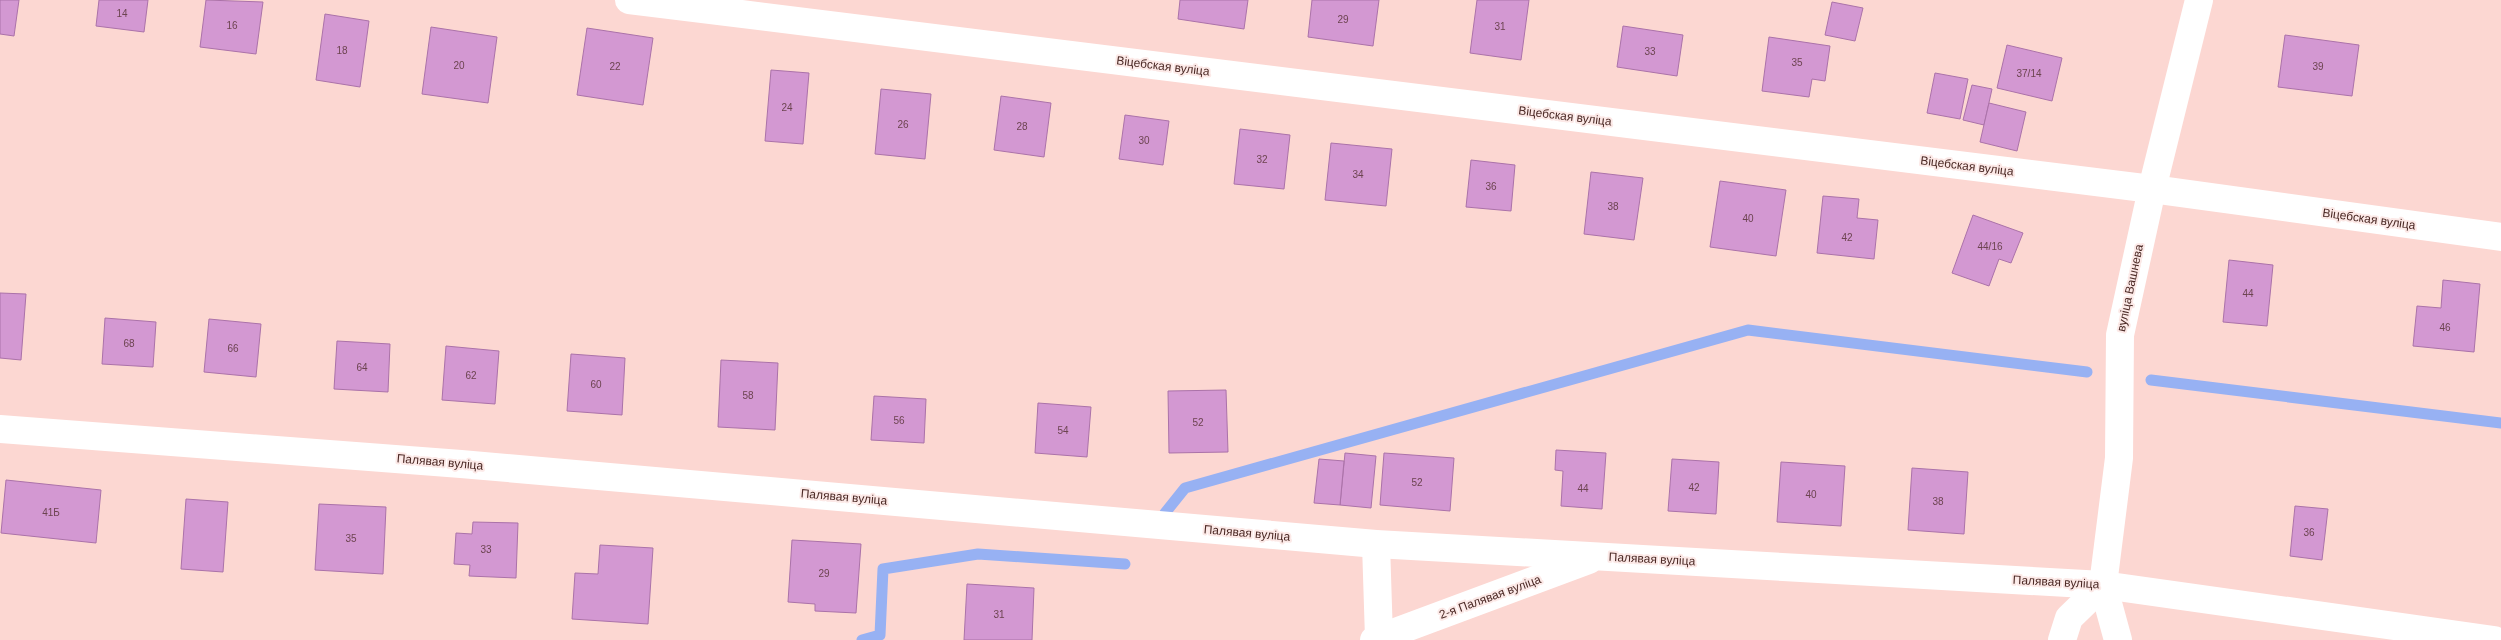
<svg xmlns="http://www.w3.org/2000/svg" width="2501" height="640" font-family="Helvetica,sans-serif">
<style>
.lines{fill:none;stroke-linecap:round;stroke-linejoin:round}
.stream{stroke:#97b1f3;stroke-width:11}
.building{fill:#d398d2;stroke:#ab72a9}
.street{stroke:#fff;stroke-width:28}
.labels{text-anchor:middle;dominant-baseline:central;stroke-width:4;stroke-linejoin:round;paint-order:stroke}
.number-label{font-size:10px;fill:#6c4450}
.street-label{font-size:12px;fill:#4a2824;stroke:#fce9e7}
</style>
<rect width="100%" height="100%" fill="#fcd7d2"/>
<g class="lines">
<g class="stream">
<polyline points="2151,380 2501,423"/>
<polyline points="1165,513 1185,488 1748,330 2087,372"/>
<polyline points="862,640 880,635 883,569 978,554 1125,564"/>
</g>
</g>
<g class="building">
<polygon points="0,0 19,0 14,36 0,34"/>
<polygon points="99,0 148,0 144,32 96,26"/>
<polygon points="206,0 263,2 256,54 200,47"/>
<polygon points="1180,0 1248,0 1244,29 1178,19"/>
<polygon points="1312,0 1379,0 1373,46 1308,37"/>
<polygon points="1477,0 1529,0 1521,60 1470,53"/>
<polygon points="1832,2 1863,8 1855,41 1825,35"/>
<polygon points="325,14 369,21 360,87 316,80"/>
<polygon points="1623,26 1683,35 1677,76 1617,67"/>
<polygon points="431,27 497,37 488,103 422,94"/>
<polygon points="587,28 653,38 643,105 577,95"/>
<polygon points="2285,35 2359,45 2352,96 2278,87"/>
<polygon points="1769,37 1830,46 1825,81 1812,79 1809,97 1762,91"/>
<polygon points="2007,45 2062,58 2052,101 1997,88"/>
<polygon points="771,70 809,73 803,144 765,141"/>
<polygon points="1935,73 1968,79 1960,119 1927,113"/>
<polygon points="1972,85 1992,89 1984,125 1963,120"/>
<polygon points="881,89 931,94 925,159 875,154"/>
<polygon points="1001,96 1051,103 1044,157 994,150"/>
<polygon points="1989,103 2026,112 2017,151 1980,142"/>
<polygon points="1125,115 1169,121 1163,165 1119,159"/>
<polygon points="1240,129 1290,135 1284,189 1234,184"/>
<polygon points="1331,143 1392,149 1386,206 1325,200"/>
<polygon points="1471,160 1515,165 1511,211 1466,207"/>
<polygon points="1591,172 1643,178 1634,240 1584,234"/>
<polygon points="1720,181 1786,190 1776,256 1710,247"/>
<polygon points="1823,196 1859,199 1857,218 1878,220 1874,259 1817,253"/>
<polygon points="1973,215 2023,233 2011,263 1999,259 1989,286 1952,273"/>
<polygon points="2229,260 2273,265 2267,326 2223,322"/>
<polygon points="2443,280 2480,284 2474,352 2413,346 2417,306 2441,308"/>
<polygon points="0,293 26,294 21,360 0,358"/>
<polygon points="105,318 156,322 153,367 102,364"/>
<polygon points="209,319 261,324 256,377 204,372"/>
<polygon points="337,341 390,344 388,392 334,389"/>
<polygon points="446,346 499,351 495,404 442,400"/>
<polygon points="571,354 625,358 622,415 567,411"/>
<polygon points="721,360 778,363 775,430 718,427"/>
<polygon points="1226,390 1228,452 1169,453 1168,391"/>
<polygon points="874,396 926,399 924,443 871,440"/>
<polygon points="1038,403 1091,407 1087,457 1035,453"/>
<polygon points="1556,450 1606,453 1602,509 1561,506 1563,471 1555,470"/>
<polygon points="1345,453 1376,456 1371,508 1340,505"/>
<polygon points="1384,453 1454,458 1450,511 1380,505"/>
<polygon points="1319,459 1344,461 1340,505 1314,503"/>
<polygon points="1672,459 1719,462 1716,514 1668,511"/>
<polygon points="1781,462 1845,466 1841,526 1777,522"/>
<polygon points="1912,468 1968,472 1964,534 1908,530"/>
<polygon points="6,480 101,490 96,543 1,533"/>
<polygon points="186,499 228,502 223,572 181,569"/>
<polygon points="319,504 386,507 383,574 315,570"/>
<polygon points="2295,506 2328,509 2322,560 2290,556"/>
<polygon points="473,522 518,523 516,578 469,576 470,565 454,564 456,533 472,534"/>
<polygon points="792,540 861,544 856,613 815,611 815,604 788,602"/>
<polygon points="600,545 653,548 648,624 572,619 575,573 598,574"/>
<polygon points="967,584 1034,588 1032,640 964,640"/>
</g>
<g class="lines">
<g class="street">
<polyline points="629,0 2152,189 2501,237"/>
<polyline points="0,429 461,464 1376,544 2103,585 2494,640"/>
<polyline points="1379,638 1589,560"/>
<polyline points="1374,640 1379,638 1376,544"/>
<polyline points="2062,640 2069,618 2103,585"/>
<polyline points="2118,640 2103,585 2119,458 2120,335 2152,189 2199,0"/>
</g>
</g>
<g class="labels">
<g class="number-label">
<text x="122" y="13">14</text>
<text x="1343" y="19">29</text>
<text x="232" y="25">16</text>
<text x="1500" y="26">31</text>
<text x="342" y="50">18</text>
<text x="1650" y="51">33</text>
<text x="1797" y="62">35</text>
<text x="459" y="65">20</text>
<text x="615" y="66">22</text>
<text x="2318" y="66">39</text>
<text x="2029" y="73">37/14</text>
<text x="787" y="107">24</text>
<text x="903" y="124">26</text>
<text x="1022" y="126">28</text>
<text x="1144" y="140">30</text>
<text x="1262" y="159">32</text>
<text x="1358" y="174">34</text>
<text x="1491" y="186">36</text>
<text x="1613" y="206">38</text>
<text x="1748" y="218">40</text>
<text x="1847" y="237">42</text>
<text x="1990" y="246">44/16</text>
<text x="2248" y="293">44</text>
<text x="2445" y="327">46</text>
<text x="129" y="343">68</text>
<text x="233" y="348">66</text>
<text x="362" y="367">64</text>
<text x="471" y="375">62</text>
<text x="596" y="384">60</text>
<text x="748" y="395">58</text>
<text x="899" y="420">56</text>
<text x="1198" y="422">52</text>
<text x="1063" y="430">54</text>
<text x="1417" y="482">52</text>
<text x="1694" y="487">42</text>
<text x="1583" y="488">44</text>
<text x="1811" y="494">40</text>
<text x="1938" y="501">38</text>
<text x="51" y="512">41Б</text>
<text x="2309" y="532">36</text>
<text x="351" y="538">35</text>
<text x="486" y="549">33</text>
<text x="824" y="573">29</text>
<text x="999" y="614">31</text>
</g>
<g class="street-label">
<text transform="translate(1163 66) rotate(7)">Віцебская вуліца</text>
<text transform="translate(1565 116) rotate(7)">Віцебская вуліца</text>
<text transform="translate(1967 166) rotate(7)">Віцебская вуліца</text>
<text transform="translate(2369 219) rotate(8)">Віцебская вуліца</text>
<text transform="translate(2130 288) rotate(-78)">вуліца Вашнева</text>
<text transform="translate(440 462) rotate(5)">Палявая вуліца</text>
<text transform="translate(844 497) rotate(5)">Палявая вуліца</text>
<text transform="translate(1247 533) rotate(5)">Палявая вуліца</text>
<text transform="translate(1652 559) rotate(3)">Палявая вуліца</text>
<text transform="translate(2056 582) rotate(3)">Палявая вуліца</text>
<text transform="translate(1490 597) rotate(-20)">2-я Палявая вуліца</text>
</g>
</g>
</svg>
